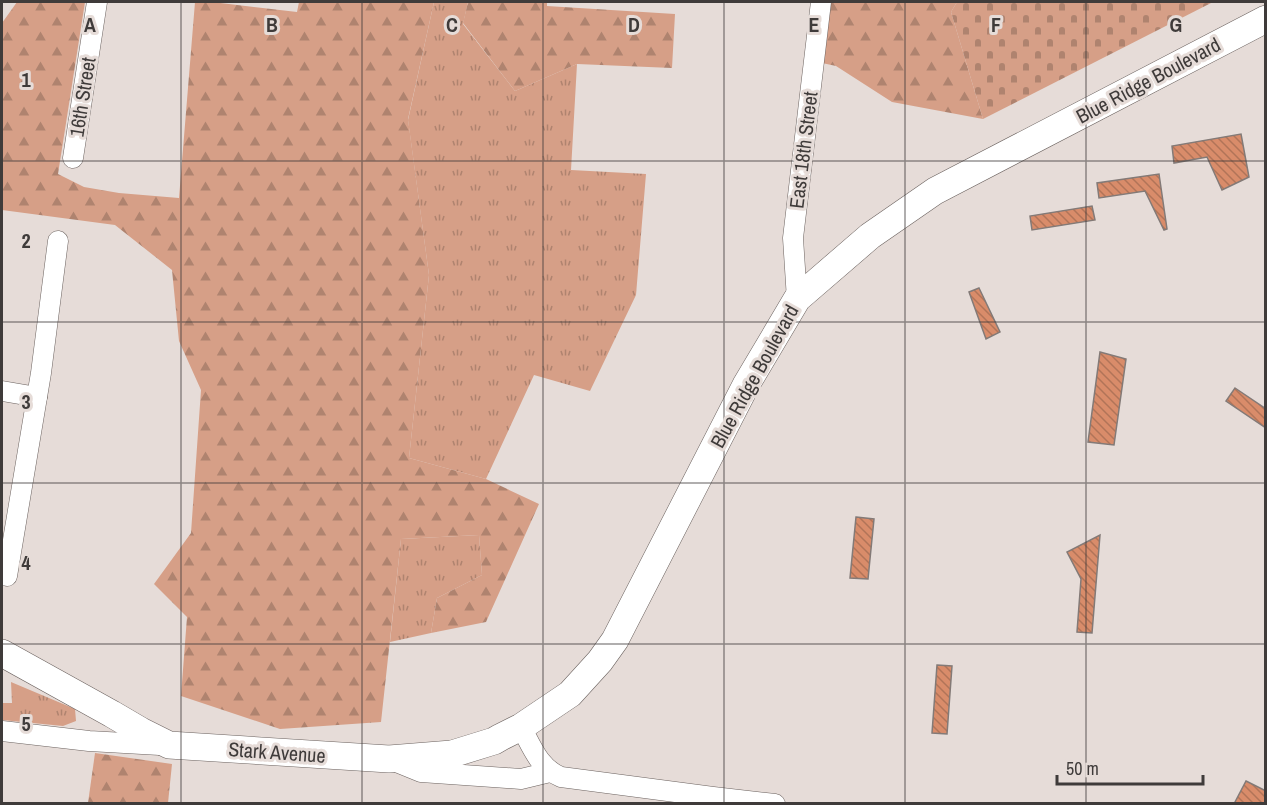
<svg xmlns="http://www.w3.org/2000/svg" width="1267" height="805" font-family="'Archivo Narrow',sans-serif">
<style>
.grass{fill:url(#grass-tufts)}
.forest{fill:url(#forest-firs)}
.cemetery{fill:url(#cemetery-stones)}
.building{fill:url(#building-back-hatch);stroke:#837a77;stroke-width:1.5}
.lines{fill:none;stroke-linecap:round;stroke-linejoin:round}
.street-casing{stroke:#6b625f;stroke-width:21}
.secondary-casing{stroke:#6b625f;stroke-width:28}
.street{stroke:#fff;stroke-width:20}
.secondary{stroke:#fff;stroke-width:27}
.grid{fill:none;stroke:#3f3b3a;stroke-width:1.5;stroke-opacity:0.55}
.labels{text-anchor:middle;dominant-baseline:central;stroke-width:6;stroke-linejoin:round;paint-order:stroke}
.street-label{font-size:20px;fill:#3f3b3a;stroke:#e6dcd8}
.grid-label{font-size:20px;text-anchor:middle;font-weight:bold;fill:#3f3b3a;stroke:#e6dcd8;stroke-width:6;stroke-linejoin:round;paint-order:stroke}
</style>
<defs>
<pattern id="grass-tufts" width="24" height="20" patternUnits="userSpaceOnUse" patternTransform="scale(1.5)"><rect width="24" height="20" fill="#d69f87"/><path d="M3 7l-1-3M5 7V3M7 7l1-3M15 17l-1-3M17 17v-4M19 17l1-3" fill="none" stroke="#af836f"/></pattern>
<pattern id="forest-firs" width="22" height="20" patternUnits="userSpaceOnUse" patternTransform="scale(1.5)"><rect width="22" height="20" fill="#d69f87"/><path d="M5 1l3.5 6h-7zM16 11l3.5 6h-7z" fill="#af836f"/></pattern>
<pattern id="cemetery-stones" width="16" height="16" patternUnits="userSpaceOnUse" patternTransform="scale(1.5)"><rect width="16" height="16" fill="#d69f87"/><path d="M2 7V4a2 2 0 0 1 4 0v3zM10 15v-3a2 2 0 0 1 4 0v3z" fill="#af836f"/></pattern>
<pattern id="building-back-hatch" width="6" height="6" patternUnits="userSpaceOnUse" patternTransform="scale(1.5)"><rect width="6" height="6" fill="#d98c6a"/><path d="M-1 5l2 2M0 0l6 6M5-1l2 2" fill="none" stroke="#b17458"/></pattern>
</defs>
<rect width="100%" height="100%" fill="#e6dcd8"/>
<g class="grass">
<polygon points="434,2 468,2 463,24 515,91 577,64 571,170 646,174 636,295 590,391 534,375 486,479 409,458 429,275 408,120"/>
<polygon points="479,535 482,575 437,598 431,633 390,642 401,539"/>
<polygon points="11,682 75,709 76,721 63,726 2,720 2,703 12,703"/>
</g>
<g class="forest">
<polygon points="17,2 85,2 58,174 84,187 119,193 179,198 195,2 212,2 297,12 299,2 434,2 408,119 429,275 409,458 486,479 539,504 486,622 431,633 437,598 482,575 479,535 401,539 381,722 280,729 181,696 187,617 154,584 191,533 201,390 179,341 172,270 115,225 2,210 2,23"/>
<polygon points="468,2 547,2 547,6 675,14 672,68 577,64 515,91 463,23"/>
<polygon points="831,2 957,2 951,12 983,119 892,102 836,66 822,63"/>
<polygon points="95,753 172,764 168,803 88,803"/>
</g>
<polygon class="cemetery" points="957,2 1213,2 983,119 951,12"/>
<g class="building">
<polygon points="1241,134 1249,177 1222,190 1207,157 1174,163 1172,146"/>
<polygon points="1159,174 1167,229 1164,230 1145,191 1099,198 1097,183"/>
<polygon points="1092,206 1095,220 1032,230 1030,216"/>
<polygon points="979,288 1000,332 986,339 969,292"/>
<polygon points="1100,352 1126,359 1114,445 1088,442"/>
<polygon points="1235,388 1266,409 1266,428 1226,401"/>
<polygon points="856,517 874,519 868,579 850,578"/>
<polygon points="1100,535 1092,633 1077,632 1081,579 1067,552"/>
<polygon points="937,665 952,666 947,734 932,733"/>
<polygon points="1246,781 1266,791 1266,804 1234,804"/>
</g>
<g class="lines">
<g class="street-casing">
<g id="street">
<polyline points="73,158 97,2"/>
<polyline points="797,299 793,238 821,2"/>
<polyline points="2,391 37,397"/>
<polyline points="7,576 41,373 58,241"/>
<path d="M521 727C532 747 539 768 561 777L713 797 775 804"/>
<polyline points="2,731 89,741 160,745"/>
<polyline points="394,761 421,772 521,779 550,772"/>
</g>
</g>
<g class="secondary-casing">
<polyline id="secondary" points="2,653 112,714 141,731 169,745 389,759 452,754 494,741 501,737 521,727 570,694 600,661 615,640 746,385 797,299 870,236 935,191 1266,19"/>
</g>
<use href="#street" class="street"/>
<use href="#secondary" class="secondary"/>
</g>
<path class="grid" d="M181 2V804M362 2V804M543 2V804M724 2V804M905 2V804M1086 2V804M2 161H1266M2 322H1266M2 483H1266M2 644H1266"/>
<g class="labels">
<g class="street-label">
<text transform="translate(1148 80) rotate(-28)">Blue Ridge Boulevard</text>
<text transform="translate(82 97) rotate(-81)">16th Street</text>
<text transform="translate(803 150) rotate(-83)">East 18th Street</text>
<text transform="translate(754 376) rotate(-61)">Blue Ridge Boulevard</text>
<text transform="translate(277 752) rotate(4)">Stark Avenue</text>
</g>
</g>
<g class="grid-label">
<text x="90" y="32">A</text>
<text x="272" y="32">B</text>
<text x="452" y="32">C</text>
<text x="634" y="32">D</text>
<text x="814" y="32">E</text>
<text x="996" y="32">F</text>
<text x="1176" y="32">G</text>
<text x="26" y="87">1</text>
<text x="26" y="248">2</text>
<text x="26" y="409">3</text>
<text x="26" y="570">4</text>
<text x="26" y="731">5</text>
</g>
<rect width="1267" height="805" fill="none" stroke="#3f3b3a" stroke-width="6"/>
<path d="M1057 775v9h146v-9" fill="none" stroke="#3f3b3a" stroke-width="3"/>
<text x="1066" y="775" font-size="18" fill="#3f3b3a" stroke="#e6dcd8" stroke-width="4.5" paint-order="stroke">50 m</text>
</svg>
